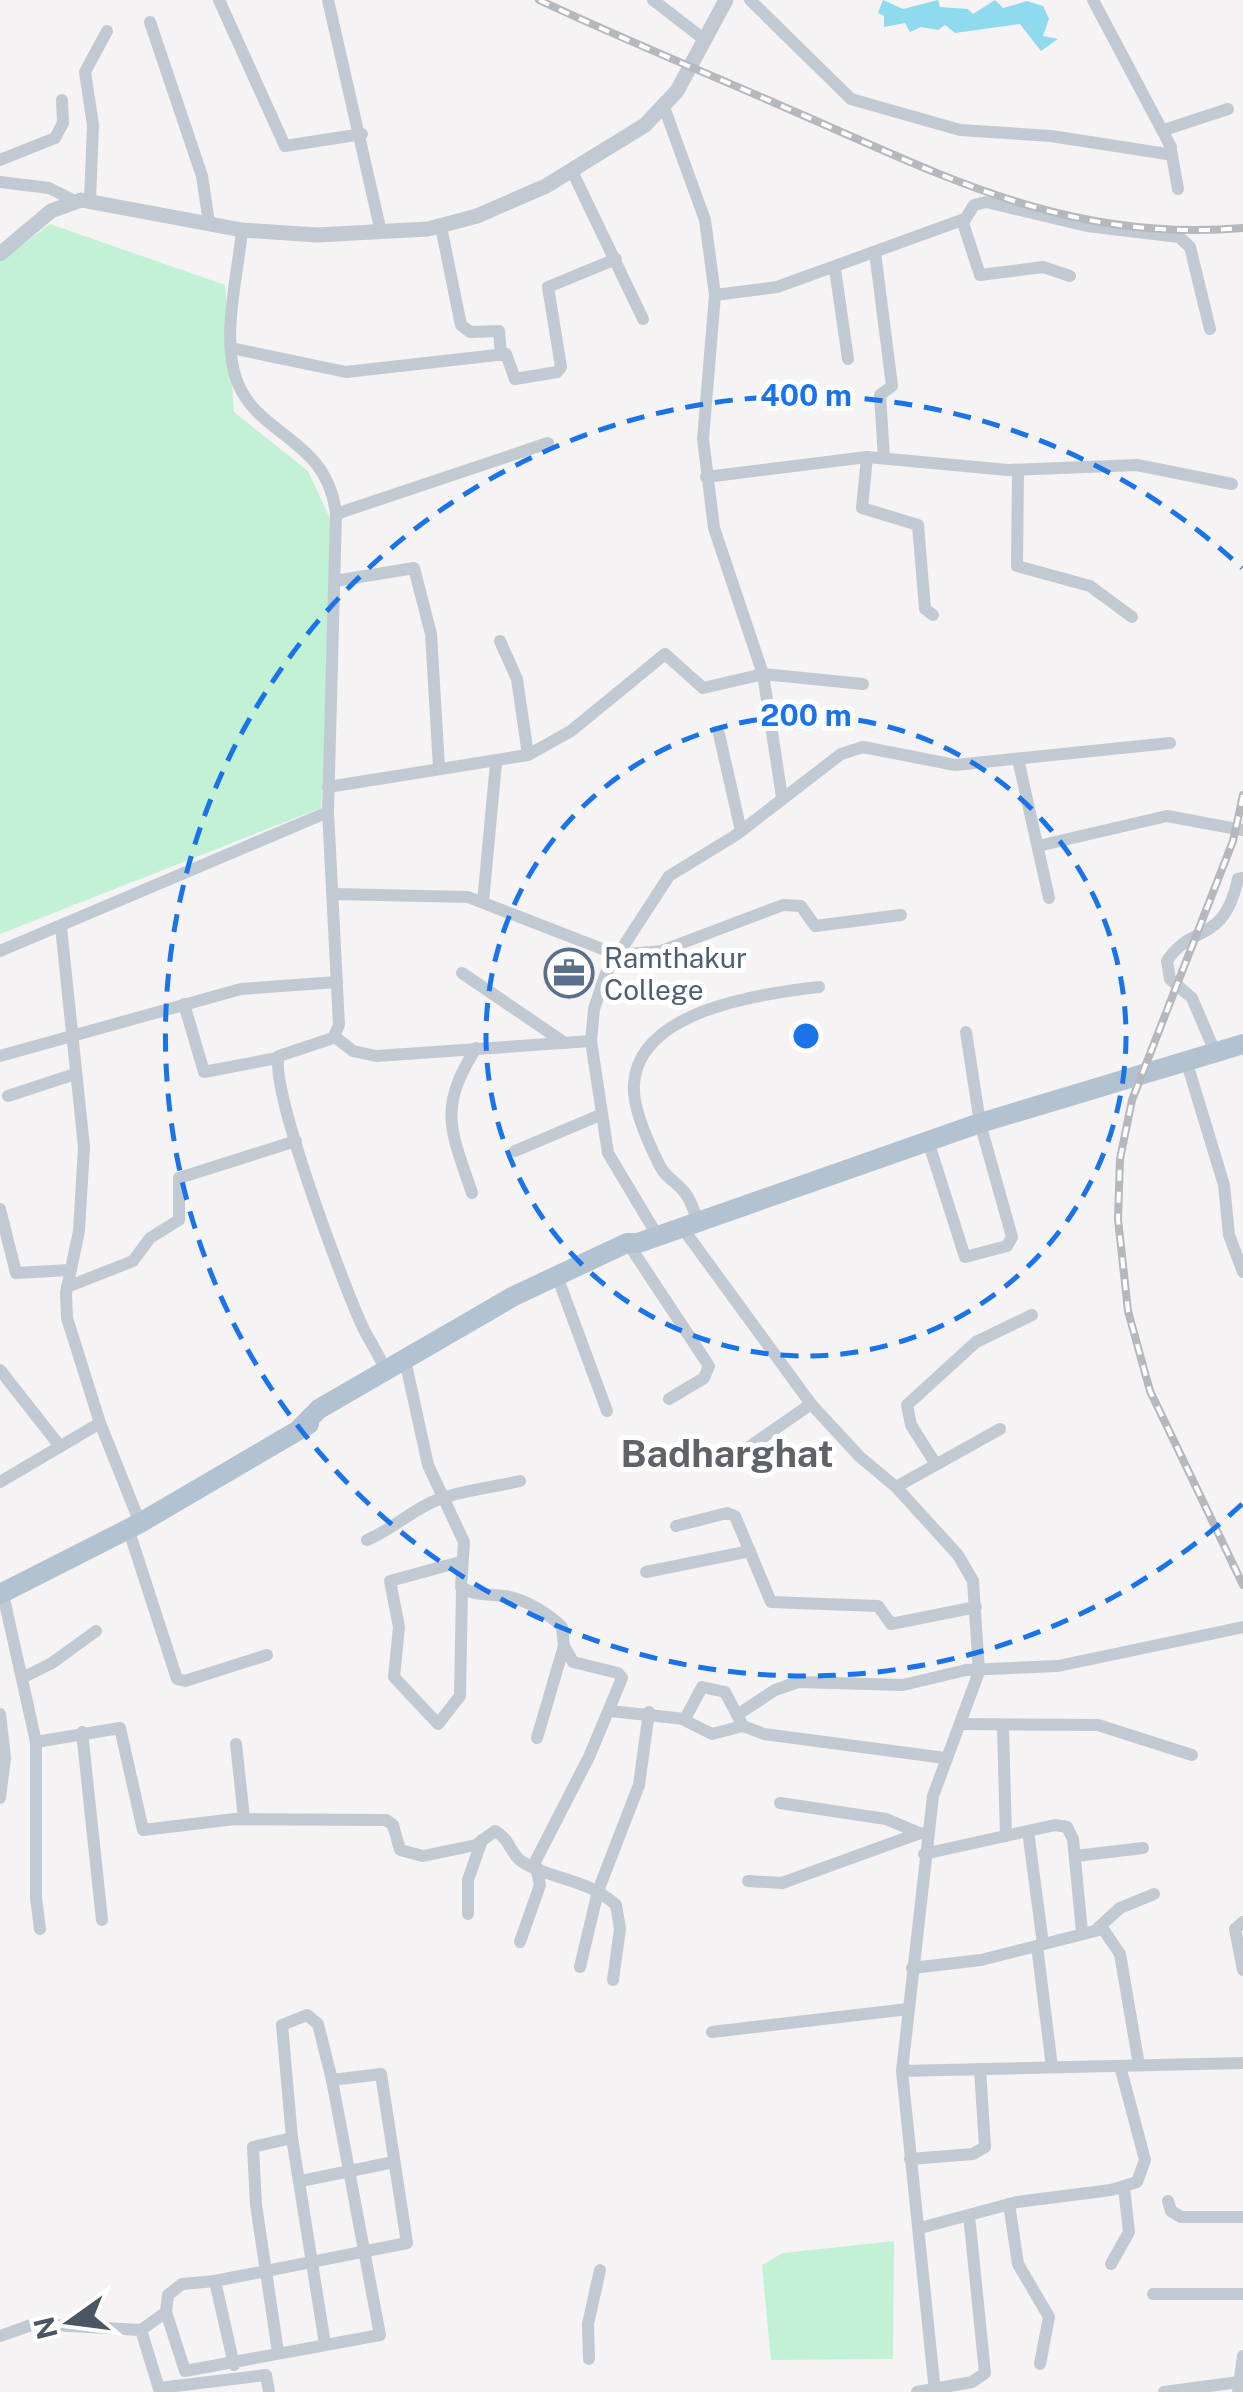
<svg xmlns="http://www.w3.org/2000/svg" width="1243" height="2392" font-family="'Public Sans',sans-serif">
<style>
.green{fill:#c3f1d5}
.water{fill:#90daee}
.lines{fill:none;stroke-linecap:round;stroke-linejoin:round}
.minor{stroke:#c1cad2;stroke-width:12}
.tertiary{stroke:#c1cad2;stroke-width:15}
.primary{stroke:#b3c2d1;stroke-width:20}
.rail-casing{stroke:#b5b8bd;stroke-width:8}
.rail{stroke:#fff;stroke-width:4;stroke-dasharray:11;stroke-linecap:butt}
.ring{fill:none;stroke:#1a73e8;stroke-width:5;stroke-dasharray:18 12}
.labels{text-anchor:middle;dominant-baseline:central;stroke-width:10;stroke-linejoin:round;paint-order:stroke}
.service-label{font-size:28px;fill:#4e5e75;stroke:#fff;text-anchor:start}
.district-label{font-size:38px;font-weight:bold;fill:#5f6368;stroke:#fff}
.centre{fill:#1a73e8;stroke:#fff;stroke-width:5}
.ring-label{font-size:30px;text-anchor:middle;font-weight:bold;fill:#1a73e8;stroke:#fff;stroke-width:10;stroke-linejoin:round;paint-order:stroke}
</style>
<rect width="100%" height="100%" fill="#f5f3f3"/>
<g class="green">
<polygon points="50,224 225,285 234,412 308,471 339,538 321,808 0,934 0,262"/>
<polygon points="894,2241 893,2359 771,2360 762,2265 783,2253"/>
</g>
<polygon class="water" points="883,0 903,9 938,0 940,7 968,9 973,14 995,0 1003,8 1027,1 1043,6 1049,19 1043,36 1058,39 1041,51 1020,24 955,33 945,25 938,30 921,27 910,32 905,23 884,27 884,16 878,13"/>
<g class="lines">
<g class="minor">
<polyline points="219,0 285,146 362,134"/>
<polyline points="328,0 381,232"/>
<polyline points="653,0 705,40"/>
<polyline points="750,0 851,99 960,130 1051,136 1167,154 1171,147 1093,0"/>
<polyline points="150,22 202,176 209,223"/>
<polyline points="664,107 705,220 715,295 703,439 714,528 763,674 782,797"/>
<polyline points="1164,130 1228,109"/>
<polyline points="1171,150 1178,189"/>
<polyline points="0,160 55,138 63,123 62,100"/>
<polyline points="572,171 643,319"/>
<polyline points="0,182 49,188 75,201"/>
<polyline points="90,200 93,125 85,72 107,31"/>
<polyline points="964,221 974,205 986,202 1087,226 1179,237 1190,247 1210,329"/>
<polyline points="441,227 461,325 470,332 499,331 501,355"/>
<path d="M242 230C238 277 218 346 241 390 265 437 328 442 336 514L328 812 339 1025 333 1038 279 1056C268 1085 343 1283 360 1321 367 1338 378 1352 385 1369"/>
<polyline points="875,252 892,386 880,395 884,458"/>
<polyline points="835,269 848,359"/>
<polyline points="715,295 777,287 962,220 980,275 1043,267 1070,276"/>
<polyline points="231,348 346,372 506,354 515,379 557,372 561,367 548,287 616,259"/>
<polyline points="867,457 862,508 918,525 925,609 933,615"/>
<polyline points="1018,470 1017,566 1090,586 1132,617"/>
<polyline points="706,477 867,457 1008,470 1137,465 1232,484"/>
<polyline points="336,514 548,443"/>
<polyline points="335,581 414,568 431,634 439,767"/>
<polyline points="500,641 517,679 528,755"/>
<polyline points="719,734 741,831"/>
<polyline points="1018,759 1049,898"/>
<polyline points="328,787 528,755 571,731 665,654 703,688 763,674 863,684"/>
<polyline points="1038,846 1167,816 1243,830"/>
<polyline points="334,894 468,897 618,955 661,951 783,905 801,906 815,926 901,915"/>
<polyline points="483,902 496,763"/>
<polyline points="61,927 84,1147 79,1231 66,1293 67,1318 100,1423 140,1523"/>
<polyline points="0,951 328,812"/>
<polyline points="462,973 565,1043"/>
<polyline points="184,1004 204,1072 277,1058"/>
<polyline points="335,1037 353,1051 376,1056 591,1041"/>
<path d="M1215 1052 1192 998 1170 979 1167 961C1192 922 1223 946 1238 879L1243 878"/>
<polyline points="0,1056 241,989 337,982"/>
<polyline points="1186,1060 1224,1185 1229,1235 1243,1272"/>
<polyline points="8,1096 75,1074"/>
<polyline points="928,1141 965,1257 1007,1246 1012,1237 980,1123 966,1032"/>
<polyline points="515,1151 600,1115"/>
<path d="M472 1193C450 1128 438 1109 476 1048"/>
<polyline points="0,1209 16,1273 70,1270"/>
<path d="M697 1220C694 1211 691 1200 685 1193 677 1182 664 1177 659 1164 649 1144 632 1107 634 1084 639 1009 765 993 819 987"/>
<polyline points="681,1226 811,1404 860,1457 896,1487 958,1555 973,1581 979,1672 933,1796 902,2071 935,2392"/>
<polyline points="657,1235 608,1153 591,1041 594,1009 606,973 669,876 736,835 841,754 863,747 955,765 1170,743"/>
<polyline points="633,1251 709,1366 704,1378 669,1399"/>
<polyline points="560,1284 607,1411"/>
<polyline points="67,1287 133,1261 150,1238 179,1220 179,1178 296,1141"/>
<path d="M407 1369 428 1465 464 1542 461 1587C475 1597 493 1593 510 1597 528 1601 549 1614 562 1627L564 1646 573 1662 618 1673 622 1678 589 1757 535 1862 540 1885 520 1942"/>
<polyline points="0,1370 59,1445"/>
<polyline points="749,1447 811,1404"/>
<polyline points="935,1463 911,1425 907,1405 976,1342 1032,1315"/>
<polyline points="0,1482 100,1423"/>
<polyline points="896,1487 1000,1429"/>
<polyline points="676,1526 727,1513 735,1516 771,1602 878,1606 891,1624 976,1607"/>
<polyline points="130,1534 177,1679 185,1681 267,1655"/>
<path d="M367 1540C397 1527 413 1508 442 1498 466 1490 494 1487 520 1481"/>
<polyline points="460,1562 390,1581 399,1627 394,1677 438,1724 460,1696 462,1589"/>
<polyline points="646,1572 750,1551"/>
<polyline points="5,1603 36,1742 36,1898 40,1929"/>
<polyline points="24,1677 52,1663 96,1631"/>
<polyline points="610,1711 685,1719 702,1687 725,1692 743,1726 764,1734 945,1758"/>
<polyline points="0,1714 5,1758 0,1798"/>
<polyline points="737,1715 775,1690 798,1682 903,1685 966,1670 1058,1666 1243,1627"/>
<polyline points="682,1719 712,1734 743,1726"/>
<polyline points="961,1724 1098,1725 1192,1755"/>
<polyline points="1003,1728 1006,1836"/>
<polyline points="82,1732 102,1920"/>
<polyline points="537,1738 564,1646"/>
<path d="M36 1742 120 1728 143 1830 235 1819 386 1820 393 1825 400 1850 423 1856 476 1845 495 1831C510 1839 510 1853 521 1861 547 1879 585 1877 616 1905L620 1929 613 1980"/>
<polyline points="236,1744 244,1818"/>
<polyline points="780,1803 886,1819 917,1832"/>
<polyline points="1028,1831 1043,1944"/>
<polyline points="924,1854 1055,1825 1067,1827 1073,1839 1082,1932"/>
<polyline points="1075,1856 1143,1848"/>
<polyline points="748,1881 782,1883 920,1833 927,1834"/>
<polyline points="468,1914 468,1880 482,1840"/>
<polyline points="1243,1922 1235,1929 1243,1970"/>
<polyline points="1098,1928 1120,1908 1154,1894"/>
<polyline points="1037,1946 1052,2067"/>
<polyline points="580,1967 598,1891 639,1785 649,1712"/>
<polyline points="912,1968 981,1960 1103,1929 1120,1954 1139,2065"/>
<polyline points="712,2032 908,2009"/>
<polyline points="902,2071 1243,2063"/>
<polyline points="910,2159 973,2154 985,2147 980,2069"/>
<polyline points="301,2181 394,2162"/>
<polyline points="1168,2201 1171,2211 1181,2217 1243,2217"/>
<polyline points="1009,2204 1018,2264 1049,2317 1040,2364"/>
<polyline points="920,2228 1017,2202 1111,2190 1137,2182 1145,2160 1120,2066"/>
<polyline points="1111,2264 1129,2232 1124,2188"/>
<polyline points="215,2281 182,2284 168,2295 166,2312 185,2371 380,2335 332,2080"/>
<polyline points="1153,2294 1243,2294"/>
<polyline points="141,2330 166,2312"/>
<polyline points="0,2336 34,2324 141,2330 160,2392"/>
<polyline points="278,2352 256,2205 253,2147 292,2138 325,2344"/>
<polyline points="589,2359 588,2324 600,2270"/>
<polyline points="234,2365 215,2281 407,2243 381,2074 332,2080 318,2024 307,2015 282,2025 292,2138"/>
<polyline points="159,2388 266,2375 269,2392"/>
<polyline points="917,2392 972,2382 985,2373 969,2215"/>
<polyline points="1164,2392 1239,2382"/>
<polyline points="1238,2392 1243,2356"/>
</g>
<polyline class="tertiary" points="0,254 51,211 81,200 242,230 317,235 428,229 477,216 546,186 645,125 677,91 726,0"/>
<g class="primary">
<polyline points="300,1428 319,1409 514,1296 627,1243 638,1243 980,1123 1243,1044"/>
<polyline points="0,1594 140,1523 309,1424"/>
</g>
<g class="rail-casing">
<g id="rail">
<path d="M539 0C622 39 707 73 791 110 944 176 1069 243 1243 228"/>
<polyline points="1243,795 1233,841 1132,1100 1120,1159 1118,1219 1128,1311 1150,1391 1243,1585"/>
</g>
</g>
<use href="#rail" class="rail"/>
</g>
<g class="ring">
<circle cx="806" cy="1036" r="320"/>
<path d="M1242 1504A640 640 0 1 1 1242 568"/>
</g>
<defs>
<g id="office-ring" transform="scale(2.5)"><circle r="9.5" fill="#fff" stroke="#5c6f8a" stroke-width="1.5"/><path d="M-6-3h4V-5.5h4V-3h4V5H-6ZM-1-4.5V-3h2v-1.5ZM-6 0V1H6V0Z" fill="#5c6f8a"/></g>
</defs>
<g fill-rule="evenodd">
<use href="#office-ring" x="569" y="973"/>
</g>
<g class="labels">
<g class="service-label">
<text x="604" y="957">Ramthakur<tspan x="604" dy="32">College</tspan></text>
</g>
<g class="district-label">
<text x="727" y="1453">Badharghat</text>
</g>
</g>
<circle cx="806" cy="1036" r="15" class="centre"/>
<g class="ring-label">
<text x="806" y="406">400 m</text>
<text x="806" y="726">200 m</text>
</g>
<g transform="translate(70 2322) rotate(256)" stroke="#ffffff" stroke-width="8" paint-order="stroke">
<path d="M0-8L18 38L0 25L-18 38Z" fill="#4a5661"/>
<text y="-15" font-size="28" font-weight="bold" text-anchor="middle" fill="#4a5661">N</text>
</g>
</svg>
